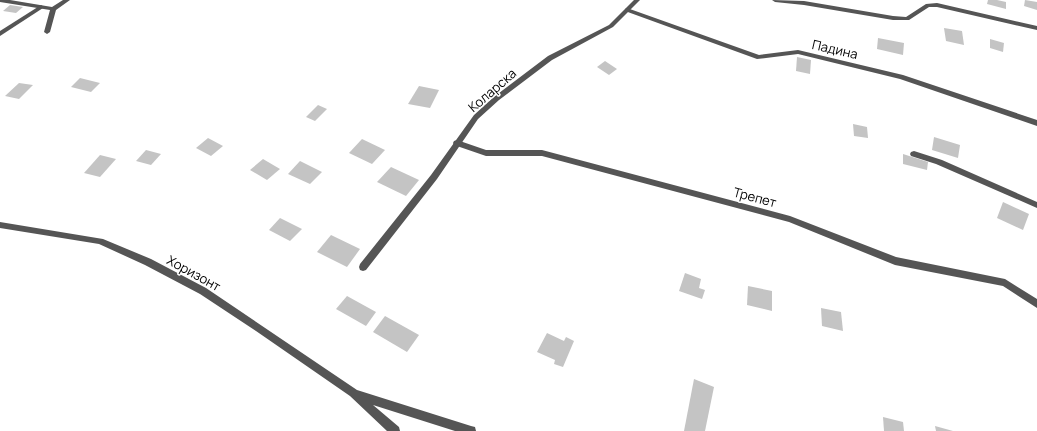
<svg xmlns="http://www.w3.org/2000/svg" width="1037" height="431" font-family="Manrope,sans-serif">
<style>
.building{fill:#c4c4c4}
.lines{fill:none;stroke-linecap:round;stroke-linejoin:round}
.lane{fill:#555;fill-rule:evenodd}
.street{fill:#555;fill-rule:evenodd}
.labels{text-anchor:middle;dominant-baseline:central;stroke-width:3;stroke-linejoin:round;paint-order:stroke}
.street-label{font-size:13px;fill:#000;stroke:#fff}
</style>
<rect width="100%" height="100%" fill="#fff"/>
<g class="building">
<polygon points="988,0 997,0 1006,2 1006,9 987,4"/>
<polygon points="1025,0 1037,2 1037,10 1024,6"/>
<polygon points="10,5 23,7 16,13 3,11"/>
<polygon points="944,28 962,31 964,45 946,41"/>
<polygon points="878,38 904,43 903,55 877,49"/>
<polygon points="990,39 1004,43 1003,52 990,48"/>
<polygon points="797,57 811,60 810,74 796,71"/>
<polygon points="605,61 617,69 609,75 597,67"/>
<polygon points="80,78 100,83 91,92 71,87"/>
<polygon points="19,83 33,85 19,99 5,96"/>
<polygon points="419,86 439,90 430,108 408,104"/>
<polygon points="318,105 327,109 315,121 306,117"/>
<polygon points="853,124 867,127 868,138 854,136"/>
<polygon points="934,137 960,145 958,158 932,150"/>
<polygon points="208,138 223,146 211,156 196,148"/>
<polygon points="362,139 385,150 372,164 349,153"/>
<polygon points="146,150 161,154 151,165 136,161"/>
<polygon points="903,154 928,162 927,170 903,164"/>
<polygon points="100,155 116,159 100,177 84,173"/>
<polygon points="263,159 280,169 267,180 250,170"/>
<polygon points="300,161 322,172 310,184 288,174"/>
<polygon points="391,167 419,180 406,196 377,182"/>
<polygon points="1003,202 1029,214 1023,230 997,218"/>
<polygon points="280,218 302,229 290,241 269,230"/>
<polygon points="331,235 360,249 347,267 317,252"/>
<polygon points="685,273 701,279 699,288 705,290 702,299 679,291"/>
<polygon points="748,286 772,291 772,311 747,305"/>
<polygon points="347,296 376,312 366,326 336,309"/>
<polygon points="821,308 841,312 843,331 822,326"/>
<polygon points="385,316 419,335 407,352 373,332"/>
<polygon points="547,333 564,341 566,337 574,341 563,367 554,364 555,360 537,352"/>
<polygon points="694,379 714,387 705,431 684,431"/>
<polygon points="883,417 903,422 904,431 884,431"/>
<polygon points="935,426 953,431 936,431"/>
</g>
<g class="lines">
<g class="lane">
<polygon points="41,5 44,7 43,8 0,36 0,31"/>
<polygon points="627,8 759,55 798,50 903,75 1037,120 1037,126 900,79 798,54 757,59 625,11 625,9"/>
<polygon points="457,140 486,150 542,150 790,216 896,257 1005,279 1037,299 1037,308 1003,286 895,265 789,222 542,156 486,156 454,145 453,143 454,141"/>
</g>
<g class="street">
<polygon points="0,0 10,0 52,7 63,0 70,0 56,10 50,32 47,34 44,32 50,10 0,2"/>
<polygon points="634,0 640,0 613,27 552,60 499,100 478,119 437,179 366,270 363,271 360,270 359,267 360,264 431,175 474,115 495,96 548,56 609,25"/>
<polygon points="772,0 804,1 893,16 906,17 926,4 937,3 1037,26 1037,30 937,7 929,7 909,20 893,20 804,5 775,2"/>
<polygon points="914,151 942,160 1037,202 1037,208 936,164 911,156 910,154 911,152"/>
<polygon points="0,222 103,239 151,259 206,288 357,390 471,426 475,427 476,431 455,431 373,405 399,427 400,431 387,431 350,396 256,331 200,294 145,265 99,244 0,228"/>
</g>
</g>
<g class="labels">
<g class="street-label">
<text transform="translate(835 49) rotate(13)">Падина</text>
<text transform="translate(492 90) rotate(-41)">Коларска</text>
<text transform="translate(755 197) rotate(15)">Трепет</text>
<text transform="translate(194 273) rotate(29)">Хоризонт</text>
</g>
</g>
</svg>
